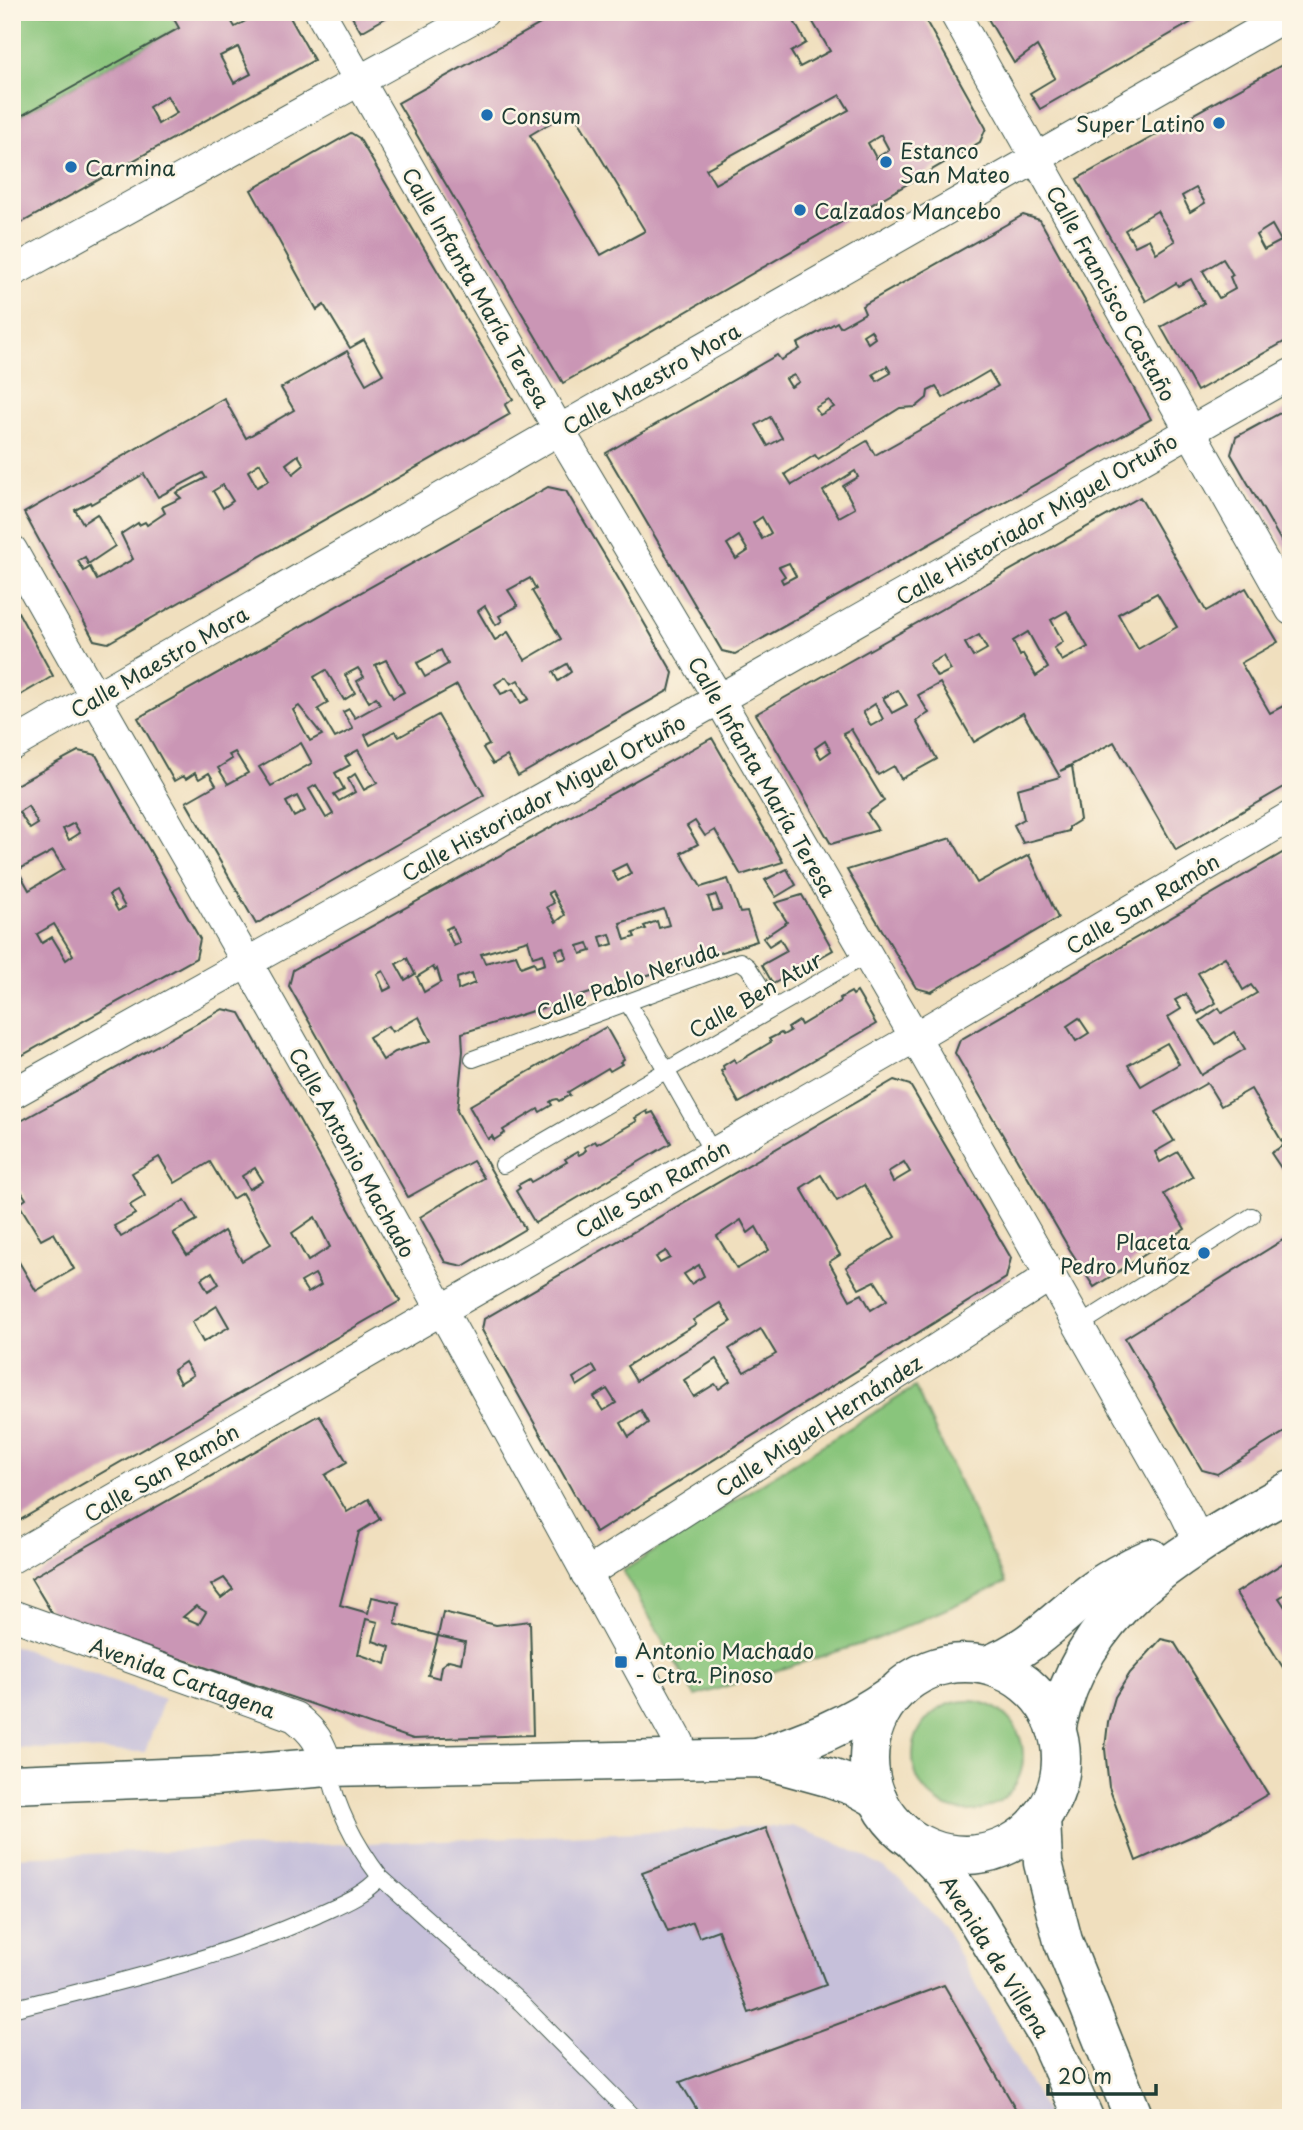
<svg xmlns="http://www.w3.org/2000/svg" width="1303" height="2130" font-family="'Playpen Sans',sans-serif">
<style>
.industrial{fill:#c6c0da}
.green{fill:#89c57b;stroke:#548158;stroke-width:2}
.building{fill:#ca96b5;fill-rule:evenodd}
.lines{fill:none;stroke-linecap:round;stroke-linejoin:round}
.service-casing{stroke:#3e5549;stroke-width:18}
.minor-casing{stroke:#3e5549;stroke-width:32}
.secondary-casing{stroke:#3e5549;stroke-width:41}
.primary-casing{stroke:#3e5549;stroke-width:41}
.path{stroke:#3e5549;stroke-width:4.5;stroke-dasharray:2 5;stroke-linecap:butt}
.service{stroke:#fff;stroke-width:16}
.minor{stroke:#fff;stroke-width:30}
.secondary{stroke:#fff;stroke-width:38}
.primary{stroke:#fff;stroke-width:38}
.poi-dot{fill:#1f6fb2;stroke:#fcf5e5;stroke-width:2.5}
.labels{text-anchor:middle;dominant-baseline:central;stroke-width:5;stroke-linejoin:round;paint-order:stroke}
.poi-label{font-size:21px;fill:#1f3d34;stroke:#fcf5e5;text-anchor:start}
.street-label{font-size:21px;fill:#1f3d34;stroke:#fcf5e5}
</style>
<rect width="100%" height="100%" fill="#fcf5e5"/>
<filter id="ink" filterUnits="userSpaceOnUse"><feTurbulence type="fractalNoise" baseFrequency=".0143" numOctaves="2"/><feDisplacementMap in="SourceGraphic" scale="14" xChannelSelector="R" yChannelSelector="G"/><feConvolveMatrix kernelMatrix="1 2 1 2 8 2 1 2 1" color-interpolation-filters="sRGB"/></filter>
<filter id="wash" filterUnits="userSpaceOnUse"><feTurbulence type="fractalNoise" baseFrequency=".00686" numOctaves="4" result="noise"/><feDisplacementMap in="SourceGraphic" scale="28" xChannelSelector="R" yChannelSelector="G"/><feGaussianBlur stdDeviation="1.57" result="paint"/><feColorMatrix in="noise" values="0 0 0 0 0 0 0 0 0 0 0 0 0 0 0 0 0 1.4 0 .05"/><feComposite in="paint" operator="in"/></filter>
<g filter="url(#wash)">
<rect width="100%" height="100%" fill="#f0dfbe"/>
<g class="industrial">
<polygon points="12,1645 164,1699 145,1752 12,1748"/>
<polygon points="791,1826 826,1838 866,1857 900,1879 943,1924 1049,2118 12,2118 12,1857"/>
</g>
<g class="green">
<polygon points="12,12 170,12 179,28 12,120"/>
<polygon points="915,1387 1006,1583 877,1639 695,1696 623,1571"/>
<circle cx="968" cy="1756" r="55"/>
</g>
<g id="blocks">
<g class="building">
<path d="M170 12H231L227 14 235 27 249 19 245 12H287L314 60 12 228V121L179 28ZM238 47 251 74 234 83 220 56ZM167 96 177 113 158 124 149 107Z"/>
<polygon points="349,12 396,12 361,32"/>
<path d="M562 12H789L806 43 791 52 800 67 830 51 807 12H921L986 128 980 142 563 383 398 103ZM840 95 849 110 715 184 706 169ZM572 110 645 231 601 255 530 135ZM881 135 889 150 876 158 868 143Z"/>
<polygon points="984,12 1209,12 1040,109 1030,93 1055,78 1037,46 1014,63"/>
<path d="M1291 60V338L1197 391 1161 327 1204 303 1191 279 1178 286 1176 283 1146 301 1077 179ZM1196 188 1205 203 1190 212 1182 196ZM1157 211 1175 241 1156 253 1149 239 1135 246 1125 230ZM1272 225 1281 241 1264 250 1256 235ZM1223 259 1233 275 1230 277 1235 289 1219 298 1203 271Z"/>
<path d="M351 133 359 138 513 399 505 405 510 414 108 643 94 640 24 513 224 398 246 438 294 410 281 388 347 351 366 384 383 374 364 340 350 348 324 305 317 310 251 190ZM298 455 304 465 293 474 286 464ZM260 463 269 480 257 487 248 471ZM203 473 206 478 176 493 181 498 162 507 165 513 147 525 145 522 139 525 138 523 121 534 133 559 97 580 90 567 84 571 78 561 85 557 88 564 115 546 97 514 83 523 75 510 90 502 91 504 144 474 158 497ZM223 485 233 501 223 508 213 491Z"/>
<path d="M1023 215 1040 220 1151 419 735 654 722 651 606 453 777 355 781 360 800 349 797 344 837 322 840 327 865 313 862 306ZM871 330 875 338 868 343 863 335ZM887 366 891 373 877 381 873 374ZM989 371 998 386 875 455 867 441 792 485 785 474 815 455 818 459 900 408 916 407 927 398 928 391 936 387 943 398ZM794 375 799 382 791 387 786 379ZM829 400 834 407 820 415 815 408ZM770 417 782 438 768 446 756 425ZM855 471 858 477 843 486 855 508 839 517 823 491ZM762 517 771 533 762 539 753 523ZM739 536 748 551 736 559 727 544ZM789 563 796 576 783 583 781 579 785 576 779 567Z"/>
<polygon points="1291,407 1291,558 1231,454 1236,437"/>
<path d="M548 487 566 491 620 581 673 673 669 690 518 776 507 756 493 764 483 748 489 745 457 685 365 735 370 745 395 731 399 737 438 715 484 795 256 924 186 802 216 785 209 773 199 779 195 773 186 779 183 776 174 781 138 718ZM530 578 536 589 532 591 561 639 525 660 508 632 495 640 478 611 485 606 496 625 502 621 499 616 518 606 508 590ZM441 650 448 664 425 677 417 663ZM386 660 404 692 393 698 375 665ZM567 664 571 672 558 681 553 672ZM358 668 364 677 357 681 369 702 376 697 380 704 355 718 349 709 343 712 353 729 335 738 318 709 328 703 314 677 326 670 344 700 355 693 345 675ZM506 677 511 684 518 680 529 699 521 703 513 689 501 694 495 684ZM299 706 322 735 310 741 293 710ZM301 743 312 763 271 786 259 767ZM358 750 377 783 364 790 355 774 348 779 355 792 339 801 334 794 344 789 335 773 350 765 345 757ZM235 752 248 773 228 784 218 768 232 759 229 755ZM316 785 333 814 326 818 309 789ZM297 796 305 811 294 817 286 802Z"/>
<path d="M1140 497 1206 611 1246 588 1278 642 1241 663 1270 713 1291 702V783L1176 850 1114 742 1060 771 1072 766 1080 820 1069 827V831L1023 843 1014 825 1024 819 1017 789 1060 777 1023 713 974 742 940 683 918 695 929 713 916 721 937 759 901 779 894 766 878 775 851 729 843 733 884 801 867 813 878 830 831 844 756 714ZM1157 593 1177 627 1138 649 1118 614ZM1067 611 1088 647 1062 661 1054 648 1063 642 1051 620ZM1028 632 1048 668 1036 676 1023 654 1020 656 1013 641ZM979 635 987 649 973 657 965 643ZM943 656 951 670 937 677 929 664ZM898 690 907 705 892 713 883 698ZM875 704 883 719 871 726 863 712ZM825 741 831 751 821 758 815 748Z"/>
<polygon points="12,601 53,676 12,700"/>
<path d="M712 738 783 862 741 875 715 830 705 836 695 821 687 826 698 844 681 853 701 887 728 879 740 913 747 912 757 941 462 1033 463 1051 457 1111 525 1229 463 1266 445 1262 420 1217 484 1178 473 1161 408 1197 289 986 293 970ZM626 864 631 874 618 881 612 871ZM552 891 565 915 556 922 547 907 554 903 548 893ZM716 895 721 909 713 911 708 897ZM664 909 669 925 659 928 657 921 644 926 646 929 633 933 635 937 625 940 620 923ZM452 926 460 943 454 946 446 929ZM610 934 613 944 603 947 600 937ZM528 940 533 957 543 954 545 964 536 967 534 962 521 967 516 955 485 963 481 954ZM588 943 591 951 581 954 578 946ZM564 948 567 958 559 960 556 950ZM407 958 415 974 405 980 396 964ZM433 967 435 971 437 969 441 982 424 992 417 977ZM383 971 392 987 384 991 377 974ZM472 973 475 983 458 990 457 978ZM419 1017 431 1041 395 1052 383 1060 369 1037 388 1026 392 1032Z"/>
<path d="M78 751 96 755 117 793 200 939 196 958 12 1061V888L15 887 12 879 20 874 29 890 64 869 53 851 18 870 14 865 12 866V787ZM28 806 38 824 30 829 19 812ZM74 823 80 833 69 840 63 829ZM116 891 125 907 118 911 109 895ZM54 924 73 955 66 960 52 937 42 943 37 934Z"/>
<polygon points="951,838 977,883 1029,855 1058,918 931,992 916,988 847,870"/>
<path d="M1291 848V932L1288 933 1291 938V1166L1283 1171 1271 1153 1284 1145 1251 1089 1221 1106 1207 1083 1156 1112 1174 1141 1155 1152 1160 1162 1178 1152 1193 1177 1164 1194 1185 1229 1094 1287 1070 1250 955 1053 960 1040ZM1225 957 1243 990 1251 985 1257 993 1222 1013 1219 1008 1200 1021 1216 1044 1234 1032 1245 1049 1201 1075 1168 1017 1181 1009 1175 1000 1186 994 1198 1014 1216 1003 1198 973ZM1079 1018 1089 1033 1076 1041 1067 1026ZM1167 1043 1179 1064 1141 1086 1128 1065Z"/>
<polygon points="787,869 796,885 776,897 765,880"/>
<polygon points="802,895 833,950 773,984 762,965 787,951 780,939 769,946 763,938 787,922 775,903"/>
<polygon points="851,992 853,995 857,992 876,1024 739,1103 721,1071 724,1069 723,1066 734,1059 736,1063 771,1042 769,1039 781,1033 783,1035 790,1031 788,1028 799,1021 801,1025 841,1001 840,998"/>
<path d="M223 1009 240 1013 400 1301 20 1520 12 1518V1250L36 1291 74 1269 54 1233 41 1240 19 1204 26 1199 21 1191 12 1196V1126ZM159 1157 175 1183 210 1162 232 1199 242 1193 271 1244 242 1261 224 1231 187 1255 173 1233 197 1220 185 1200 121 1237 114 1226 135 1214 130 1205 145 1196 132 1173ZM255 1168 263 1181 249 1189 242 1176ZM315 1217 330 1247 308 1261 292 1233ZM212 1272 219 1284 208 1291 201 1279ZM315 1274 321 1285 308 1293 301 1282ZM217 1306 229 1327 203 1342 192 1322ZM185 1362 193 1375 180 1383 173 1370Z"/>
<polygon points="606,1027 624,1059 620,1062 622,1064 610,1071 608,1068 568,1092 570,1095 559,1101 557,1099 553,1100 550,1102 552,1105 540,1112 538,1109 503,1130 505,1133 494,1140 492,1136 488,1139 469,1106"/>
<path d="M894 1080 910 1085 1011 1258 1006 1278 596 1533 482 1330 484 1319ZM904 1162 910 1172 893 1182 888 1172ZM821 1175 837 1201 864 1185 895 1237 846 1267 859 1289 875 1281 887 1300 871 1310 862 1294 850 1300 829 1262 840 1255 801 1188ZM741 1220 748 1233 756 1227 769 1250 737 1269 717 1236ZM666 1251 670 1258 660 1263 656 1257ZM699 1265 704 1276 691 1284 684 1274ZM720 1303 731 1322 636 1381 627 1366 696 1324 693 1320ZM761 1329 776 1354 744 1372 729 1349ZM716 1359 730 1381 719 1389 715 1384 694 1397 684 1380ZM593 1366 597 1373 577 1386 573 1378ZM607 1389 616 1403 603 1411 594 1397ZM641 1410 648 1423 629 1437 621 1423Z"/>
<polygon points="647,1111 648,1114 653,1112 671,1143 535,1223 516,1191 520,1188 518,1185 529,1179 531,1182 567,1162 565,1159 577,1152 579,1155 583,1153 586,1150 584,1147 595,1141 597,1144 637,1121 635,1118"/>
<polygon points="1291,1235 1291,1428 1217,1474 1202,1470 1125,1338"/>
<path d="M319 1415 347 1462 325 1475 347 1512 369 1499 380 1519 359 1532 340 1605 368 1613 372 1597 399 1603 395 1624 438 1636 428 1675 439 1678 441 1666 449 1660 461 1663 465 1642 438 1636 443 1612 496 1625 530 1621 533 1735 413 1739 53 1615 31 1578ZM224 1578 233 1589 221 1598 211 1585ZM196 1606 206 1612 199 1624 183 1617ZM366 1619 378 1622 373 1641 390 1647 386 1664 358 1654Z"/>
<polygon points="1291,1558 1291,1590 1279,1598 1291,1616 1291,1676 1289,1677 1236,1593"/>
<polygon points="1161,1639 1174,1642 1268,1794 1206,1830 1136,1861 1109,1787 1105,1749 1108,1722 1115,1697 1130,1673"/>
<polygon points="766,1828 826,1985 749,2013 718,1930 699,1937 693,1922 668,1932 642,1873"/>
<polygon points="944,1985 1021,2118 702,2118 680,2082"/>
</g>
</g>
</g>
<g filter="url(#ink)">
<use href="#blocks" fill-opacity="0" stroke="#3e5549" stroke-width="2"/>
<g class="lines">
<g class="service-casing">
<g id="service">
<polyline points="628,1003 713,1153"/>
<polyline points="473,1059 740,961 748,967 774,1007"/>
<polyline points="503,1165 866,955"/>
<polyline points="1078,1326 1252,1216"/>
<path d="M328 1767C336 1808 355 1844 380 1877L521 2003 635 2118"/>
<path d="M12 2009C114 1983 221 1959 317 1915 340 1904 363 1896 380 1877"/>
</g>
</g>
<g class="minor-casing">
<g id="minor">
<polyline points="320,12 559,430 719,699 915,1037 1185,1513 1200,1544"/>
<polyline points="954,12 1291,610"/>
<polyline points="12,272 484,12"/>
<path d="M12 550C89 688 168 824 246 961 394 1220 536 1481 679 1742L682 1759"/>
<polyline points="12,745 559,430 1291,13"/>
<polyline points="12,1094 719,699 1291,374"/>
<polyline points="12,1558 915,1037 1291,816"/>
<polyline points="586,1574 1050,1276"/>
<path d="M12 1615 295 1717C315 1733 320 1742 328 1767"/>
</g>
</g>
<g class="secondary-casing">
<g id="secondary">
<path d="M987 1665C1028 1651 1056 1619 1090 1593 1108 1579 1130 1567 1151 1558"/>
<path d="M1056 1729C1085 1600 1186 1551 1291 1490"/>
</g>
</g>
<g class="primary-casing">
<g id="primary">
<circle cx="965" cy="1759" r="96"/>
<path d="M758 1758C808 1740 847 1726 891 1695"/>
<polyline points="12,1784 214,1776 328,1767 758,1758 831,1778 856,1787 878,1799"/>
<polyline points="1041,1817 1043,1863 1063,1941 1134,2118"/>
<polyline points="914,1841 946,1874 973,1913 1047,2035 1084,2118"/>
</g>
</g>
<polyline class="path" points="1281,1894 1291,1894"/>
<use href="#service" class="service"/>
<use href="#minor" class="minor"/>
<use href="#secondary" class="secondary"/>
<use href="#primary" class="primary"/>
</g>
</g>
<g class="poi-dot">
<circle cx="487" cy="115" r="7"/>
<circle cx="1219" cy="123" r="7"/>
<circle cx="886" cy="162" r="7"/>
<circle cx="71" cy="167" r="7"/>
<circle cx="800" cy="210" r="7"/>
<circle cx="1204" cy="1253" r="7"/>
<rect x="614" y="1655" width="14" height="14" rx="3.5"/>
</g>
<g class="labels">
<g class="poi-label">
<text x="501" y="115">Consum</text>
<text x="1205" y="123" text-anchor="end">Super Latino</text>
<text x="900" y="150">Estanco<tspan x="900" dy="24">San Mateo</tspan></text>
<text x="85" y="167">Carmina</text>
<text x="814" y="210">Calzados Mancebo</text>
<text x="1190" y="1241" text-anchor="end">Placeta<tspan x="1190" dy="24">Pedro Muñoz</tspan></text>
<text x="635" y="1650">Antonio Machado<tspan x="635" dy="24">- Ctra. Pinoso</tspan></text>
</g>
<g class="street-label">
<text transform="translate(477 287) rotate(60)">Calle Infanta María Teresa</text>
<text transform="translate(1112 293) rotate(61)">Calle Francisco Castaño</text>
<text transform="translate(651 378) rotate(-30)">Calle Maestro Mora</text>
<text transform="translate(1036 518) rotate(-30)">Calle Historiador Miguel Ortuño</text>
<text transform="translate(159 661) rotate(-30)">Calle Maestro Mora</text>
<text transform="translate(763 776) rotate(60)">Calle Infanta María Teresa</text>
<text transform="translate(543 797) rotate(-29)">Calle Historiador Miguel Ortuño</text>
<text transform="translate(1142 903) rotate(-31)">Calle San Ramón</text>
<text transform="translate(627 980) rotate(-20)">Calle Pablo Neruda</text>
<text transform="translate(755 994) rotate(-30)">Calle Ben Atur</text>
<text transform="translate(353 1152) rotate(61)">Calle Antonio Machado</text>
<text transform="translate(652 1188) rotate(-30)">Calle San Ramón</text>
<text transform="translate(818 1425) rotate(-33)">Calle Miguel Hernández</text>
<text transform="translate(161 1472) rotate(-30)">Calle San Ramón</text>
<text transform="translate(183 1677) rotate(20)">Avenida Cartagena</text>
<text transform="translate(996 1956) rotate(58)">Avenida de Villena</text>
</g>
</g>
<rect width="1303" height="2130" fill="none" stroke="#fcf5e5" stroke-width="42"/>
<path d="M1048 2084v10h108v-10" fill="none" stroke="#1f3d34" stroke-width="3.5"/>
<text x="1058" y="2084" font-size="21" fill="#1f3d34" stroke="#fcf5e5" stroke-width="5" paint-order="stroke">20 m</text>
</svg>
